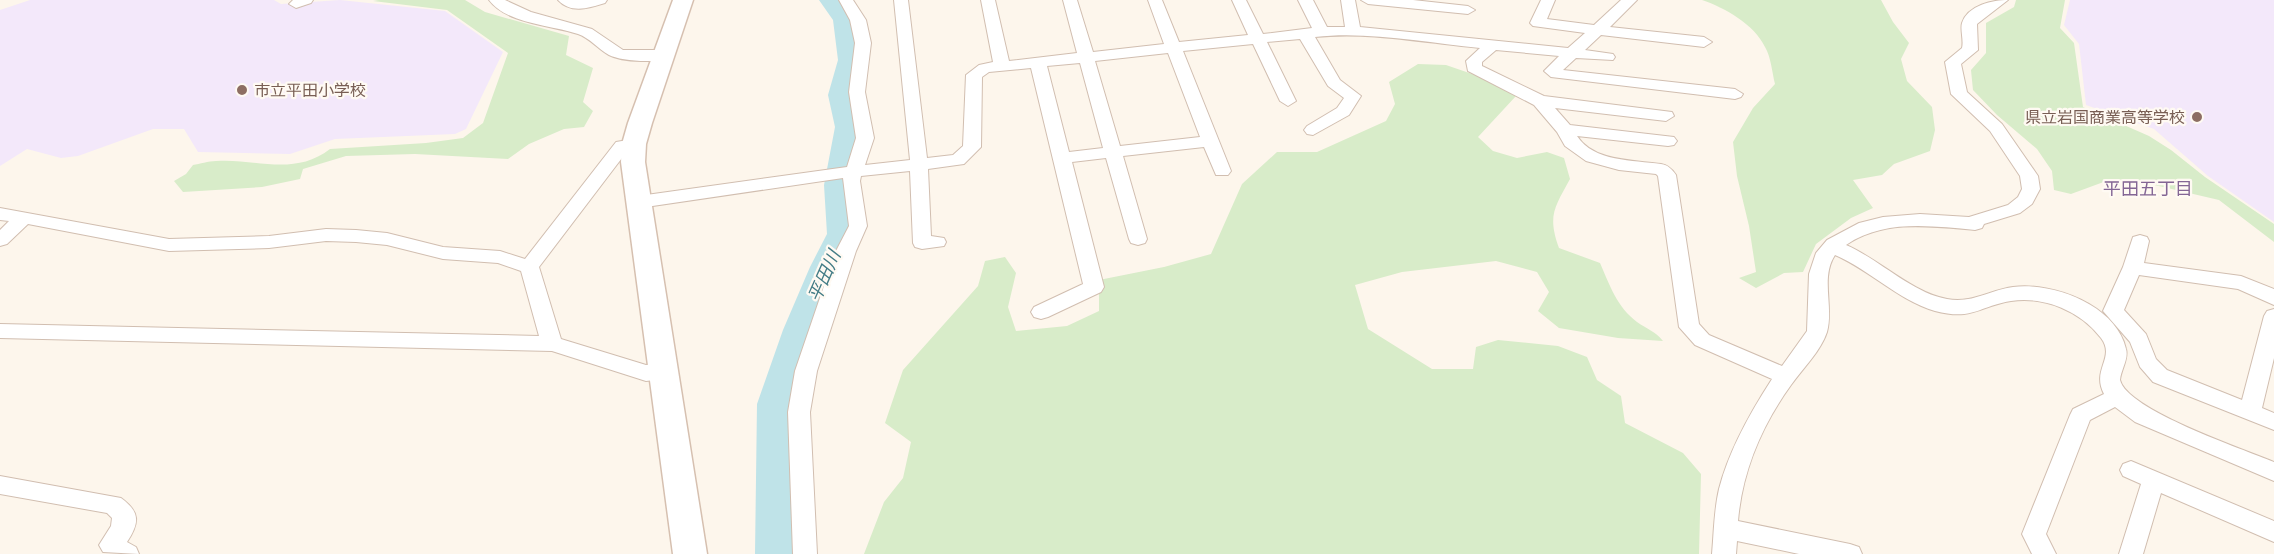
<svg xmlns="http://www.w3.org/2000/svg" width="2274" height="554" font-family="'Asap Condensed','Noto Sans JP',sans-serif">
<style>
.education{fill:#f3e8fa}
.green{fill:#d8ecc9}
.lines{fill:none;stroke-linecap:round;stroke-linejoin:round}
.river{fill:#bfe3e8;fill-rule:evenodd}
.street-casing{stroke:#d1beb0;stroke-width:2}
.secondary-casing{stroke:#d6c0b0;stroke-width:3}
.street{fill:#fff;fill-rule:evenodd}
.secondary{fill:#fff;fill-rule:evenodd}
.education-dot{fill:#8d6e63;stroke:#fffaf3;stroke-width:2}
.labels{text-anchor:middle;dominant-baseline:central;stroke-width:4.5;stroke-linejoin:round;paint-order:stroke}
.education-label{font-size:16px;fill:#785e54;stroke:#fffaf3;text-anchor:start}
.neighbourhood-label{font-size:18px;fill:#846695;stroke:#fffaf3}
.water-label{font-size:18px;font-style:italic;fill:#437c86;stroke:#fffaf3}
</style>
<rect width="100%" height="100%" fill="#fdf6ec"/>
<g class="education">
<polygon points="30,0 274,0 281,4 340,0 445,11 503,52 466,129 455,134 335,139 290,154 198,152 184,129 153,129 78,156 61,158 27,149 0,166 0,10"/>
<polygon points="2070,0 2274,0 2274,222 2208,176 2154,129 2086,105 2079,44 2064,25"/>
</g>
<g class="green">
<path d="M379 0H465L485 12 569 36 566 55 593 68 583 102 593 111 584 127 564 129 529 144 508 159 415 154 346 156 303 169 300 179 262 187 183 192 174 181 186 174 193 165C200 164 208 161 216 161 255 158 294 177 330 149L426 143 463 138 483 123 508 53 447 10 373 1Z"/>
<path d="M1702 0H1881L1893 22 1909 43 1901 59 1907 81 1932 107 1935 130 1930 151 1894 164 1882 175 1853 180 1873 208 1851 218 1816 244 1803 272 1784 273 1756 288 1739 278 1756 272 1749 226 1737 176 1733 142 1753 108 1775 84C1772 72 1771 57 1765 47 1754 24 1725 8 1702 0Z"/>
<polygon points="2016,0 2065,0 2060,28 2074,43 2083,107 2149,136 2171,150 2205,177 2274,224 2274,242 2219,200 2133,180 2109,180 2071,194 2054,190 2052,171 2037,149 1997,115 1973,90 1971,70 1986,53 1986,23 2014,7"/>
<path d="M1418 64 1446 65 1507 86 1516 96 1478 137 1493 151 1517 158 1547 152 1564 158 1570 179C1555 207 1547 215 1559 248L1600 263C1610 286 1617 307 1637 322 1647 329 1655 331 1663 341L1618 338 1559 328 1538 311 1549 292 1537 272 1496 261 1402 272 1355 285 1368 329 1432 369H1473L1476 347 1498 340 1558 346 1587 357 1597 380 1621 396 1625 423 1683 453 1701 474 1699 554H864L884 502 903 478 911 442 885 423 903 370 978 286 985 261 1005 257 1016 273 1008 307 1016 331 1067 326 1099 311V280L1164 267 1211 254 1242 184 1277 152H1317L1386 121 1395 104 1389 82Z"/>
</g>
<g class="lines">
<polygon class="river" points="819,0 845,0 859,20 864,60 856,95 863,127 854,185 859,234 842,267 817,330 793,404 795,554 755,554 757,404 783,330 810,267 827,234 824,185 835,127 828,95 838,60 833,20"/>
<g class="street-casing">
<g id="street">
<polygon points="293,0 313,0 311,3 296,8 289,4"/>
<path d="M489 0H505L531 12 592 29 623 50H663L671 55C663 65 620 61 609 55 598 49 590 38 578 34 551 25 507 24 489 0Z"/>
<path d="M558 0H607L605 3C589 8 571 14 558 0Z"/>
<path d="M839 0H853L866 20 871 43 865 92 874 138 865 165 910 160 894 0H908L927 158 953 155 963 146 966 75 979 65 993 62 981 0H995L1009 61 1077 53 1063 0H1077L1093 52 1164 44 1148 0H1162L1179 42 1248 35 1232 0H1246L1263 34 1312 28 1298 0H1313L1327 27H1345L1341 0H1355L1360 27 1568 48 1585 33 1533 26 1530 23 1541 0H1555L1547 19 1594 25 1621 0H1637L1610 27 1704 37 1712 42 1704 47 1601 35 1585 50 1613 54 1615 57 1613 60 1576 58 1563 70 1735 89 1743 94 1741 97 1735 99 1551 77 1544 71 1559 56 1496 50 1482 62V66L1544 96 1672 112 1674 116 1666 121 1555 108 1570 125 1674 137 1677 141 1674 145 1668 146 1577 136C1594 162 1633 160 1661 164 1668 165 1672 169 1676 175L1699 324 1709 335 1782 366 1807 331 1809 274 1816 253 1827 240 1859 223 1883 217 1920 214 1969 217 2008 205 2018 197 2022 189 2020 176 1990 131 1951 94 1945 62 1962 48C1964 40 1960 30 1962 23 1968 5 1993 0 2008 0L1977 24 1978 50 1961 64 1967 92 2002 124 2038 176 2040 189 2032 204 2020 213 1984 224 1982 228 1975 230C1931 226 1884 219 1846 245 1879 259 1912 293 1947 299 1971 304 1990 290 2013 287 2053 282 2116 305 2126 349 2129 359 2121 369 2120 380 2127 410 2243 449 2274 462V481L2135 422 2115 407 2090 420 2046 534 2056 554H2032L2022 534 2070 415 2073 409 2104 394C2091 369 2116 358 2101 338 2081 311 2044 296 2011 301 1979 306 1973 321 1935 311 1898 300 1870 270 1835 255 1820 278 1834 306 1827 332 1821 351 1802 369 1791 385 1762 425 1742 472 1738 521L1850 544 1859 547 1862 554H1799L1737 541 1736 554H1712C1714 532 1714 510 1719 489 1729 450 1750 413 1772 379L1695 345 1679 327 1658 176 1656 174 1619 170 1586 161 1565 146 1557 132 1534 105 1468 71 1466 61 1480 48C1426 43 1369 31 1315 37L1340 80 1361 96 1349 115 1313 135 1307 134 1304 130 1307 126 1337 108 1344 98 1328 86 1300 39 1267 42 1296 101 1288 106 1280 101 1253 44 1183 51 1231 171 1228 175H1216L1204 147 1123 156 1147 239 1145 243 1138 245 1131 243 1129 239 1106 158 1072 162 1104 287 1101 292 1048 317 1041 319 1034 317 1031 312 1034 307 1083 284 1031 68 989 72 982 77 981 147 964 164 928 169 931 236 944 238 946 242 944 246 922 249 915 247 913 243 910 171 861 176 860 181 867 226 856 251 817 371 810 412 817 554H793L788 412 795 371 836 251 849 226 843 178 639 208 633 206 630 202 633 198 639 196 847 167 856 138 849 92 855 43 850 20ZM1168 53 1200 137 1120 146 1095 61ZM1080 63 1103 148 1069 152 1047 66Z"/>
<polygon points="1361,0 1413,0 1468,6 1475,10 1468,14 1368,4"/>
<polygon points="634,139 640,140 643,144 640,148 628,150 539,267 561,339 646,365 665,364 672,366 676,372 672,378 646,381 552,351 0,338 0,324 539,336 521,271 498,263 443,259 387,245 356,242 326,241 269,248 169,251 28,224 7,244 0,246 0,230 9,221 0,220 0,208 169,239 269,236 326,229 356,230 387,233 443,247 500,251 525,259 616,142"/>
<polygon points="2140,235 2147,237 2149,241 2144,263 2241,276 2274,289 2274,305 2238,289 2139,275 2124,310 2146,334 2156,359 2167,370 2242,400 2264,316 2267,311 2274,309 2274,358 2262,408 2274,413 2274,430 2153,382 2140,367 2130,342 2103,311 2123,267 2133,237"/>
<polygon points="2131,461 2274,521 2274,542 2161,493 2143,554 2119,554 2141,484 2123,476 2120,470 2123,464"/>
<path d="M0 476 121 498C140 512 140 522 127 542L136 547 139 554 103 552 99 545 111 526 112 518 107 513 0 494Z"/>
</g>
</g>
<g class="secondary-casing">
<polygon id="secondary" points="673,0 693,0 652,123 646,144 645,162 707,554 673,554 621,162 622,144 628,123"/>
</g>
<use href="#street" class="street"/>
<use href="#secondary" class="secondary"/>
</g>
<g class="education-dot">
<circle cx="242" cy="90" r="6"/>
<circle cx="2197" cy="117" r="6"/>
</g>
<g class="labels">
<g class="education-label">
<text x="254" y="90">市立平田小学校</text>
<text x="2185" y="117" text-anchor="end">県立岩国商業高等学校</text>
</g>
<g class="neighbourhood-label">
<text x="2148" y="188">平田五丁目</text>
</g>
<g class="water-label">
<text transform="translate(824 276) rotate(-66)">平田川</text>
</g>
</g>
</svg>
